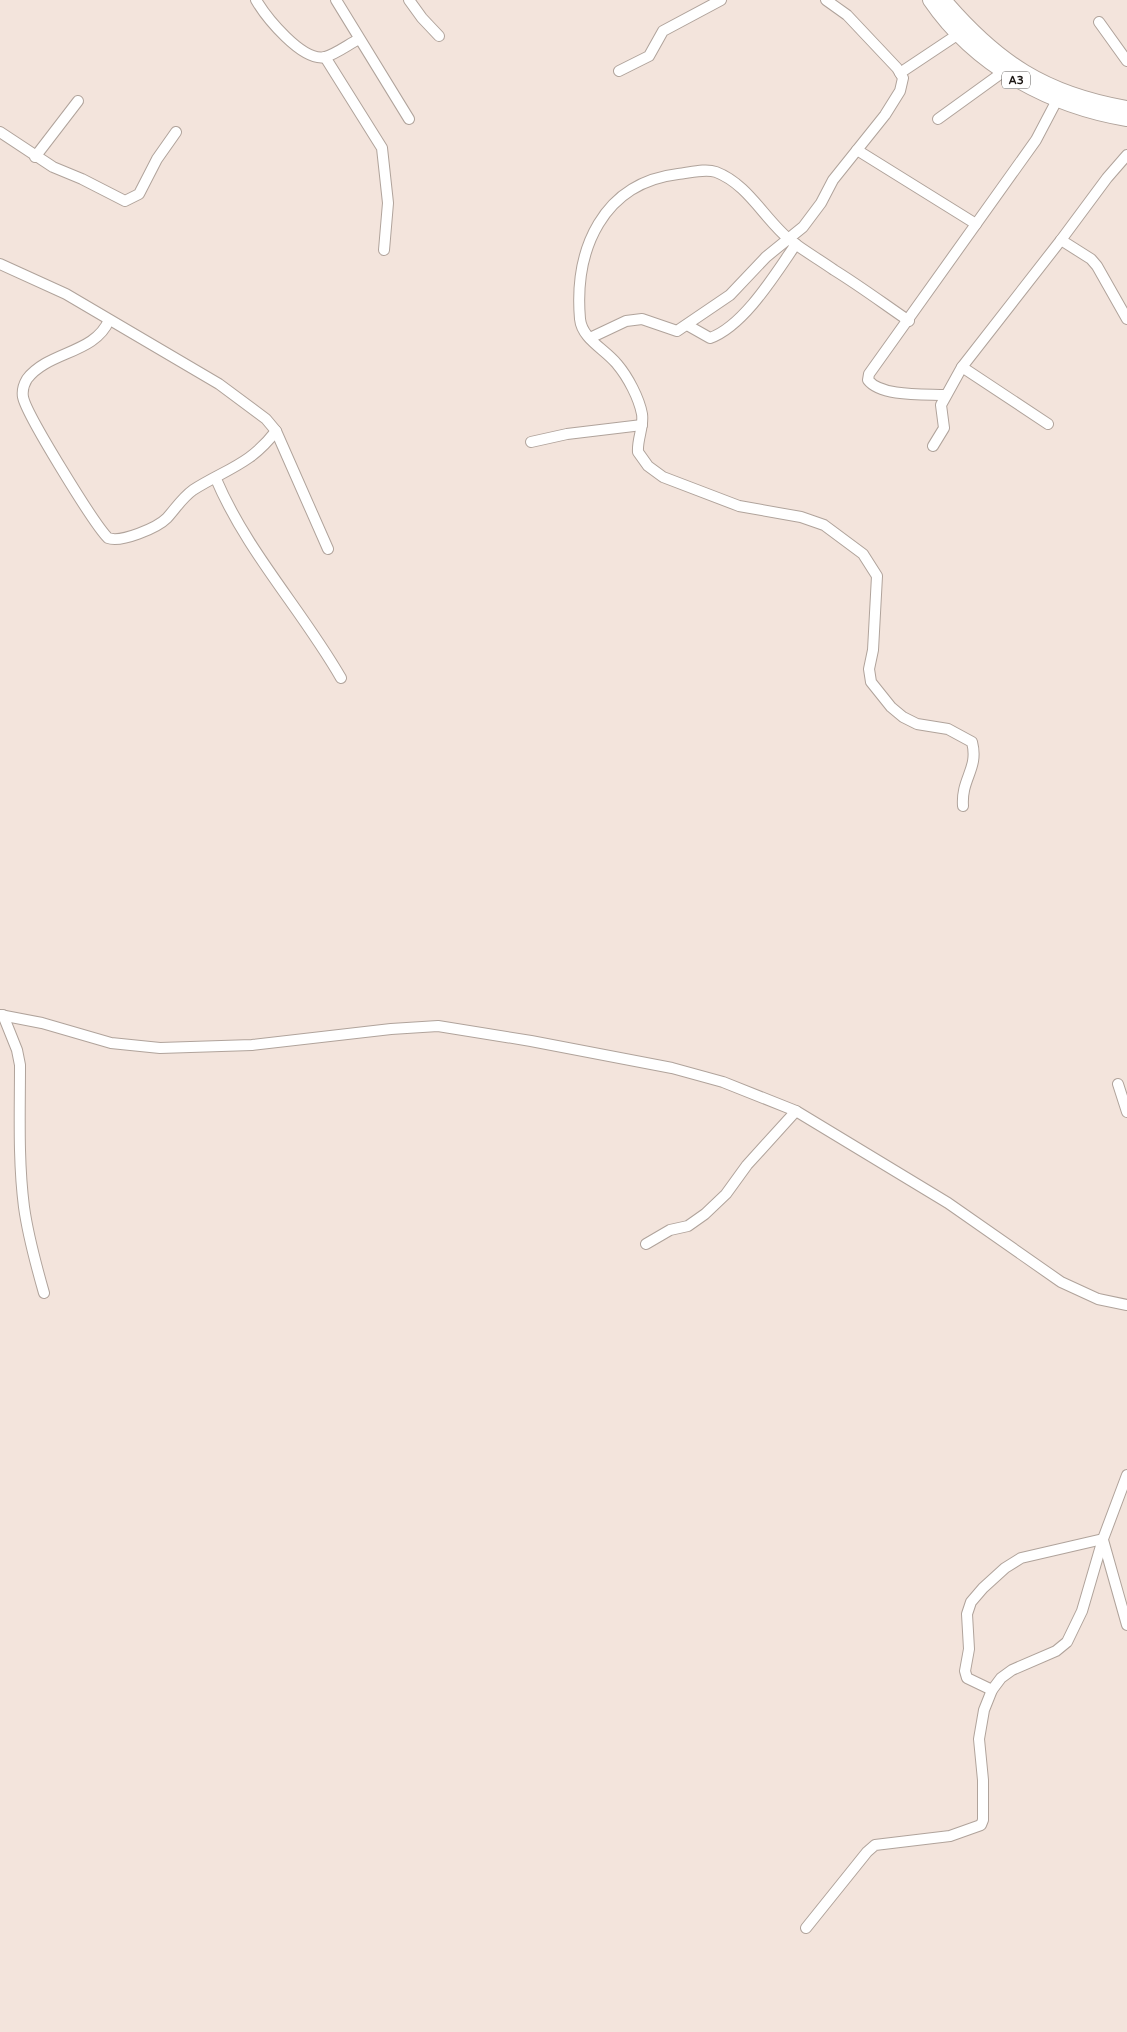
<svg xmlns="http://www.w3.org/2000/svg" width="1127" height="2032" font-family="'Varela Round',sans-serif">
<style>
.lines{fill:none;stroke-linecap:round;stroke-linejoin:round}
.minor-casing{stroke:#b0a39b;stroke-width:12}
.major-casing{stroke:#b0a39b;stroke-width:16}
.minor{stroke:#fff;stroke-width:10}
.major{stroke:#fff;stroke-width:14}
.labels{text-anchor:middle;dominant-baseline:central;stroke-width:4;stroke-linejoin:round;paint-order:stroke}
.shield{fill:#fff;stroke:#5f5c5a;stroke-width:1}
.shield-label{font-size:11px;font-weight:bold;fill:#1b1613}
</style>
<rect width="100%" height="100%" fill="#f3e4dc"/>
<g class="lines">
<g class="minor-casing">
<g id="minor">
<path d="M256 0C266 17 302 62 325 57 336 54 349 44 359 39"/>
<polyline points="336,0 409,119"/>
<polyline points="409,0 422,18 439,36"/>
<polyline points="1099,22 1127,61"/>
<polyline points="325,57 382,148 388,203 384,250"/>
<polyline points="619,71 649,56 663,31 721,0"/>
<polyline points="900,73 957,35"/>
<polyline points="938,119 1003,72"/>
<polyline points="0,132 53,167 82,179 125,201 139,194 157,159 176,132"/>
<polyline points="857,150 976,224"/>
<polyline points="35,157 78,101"/>
<polyline points="1061,240 1091,259 1097,266 1127,319"/>
<polyline points="0,264 66,294 219,384 266,419 276,431 328,549"/>
<path d="M109 320C95 354 48 351 27 379 24 384 22 391 23 397 26 414 94 524 108 538 121 543 157 528 167 518 176 508 182 498 193 490 226 469 250 465 276 431"/>
<path d="M909 321C884 304 860 286 834 270 820 260 804 251 790 240 765 220 748 184 716 172 705 168 689 173 678 174 603 183 574 249 580 319 582 339 605 349 617 364 628 377 639 398 642 414 644 427 637 439 638 452L648 466 663 477 739 506 801 517 824 525 863 554 877 576 873 650 869 669 871 682 891 707 903 717 917 724 948 729 972 742C979 769 961 778 963 806"/>
<path d="M687 325 710 338C744 326 776 273 796 244"/>
<polyline points="590,338 626,321 642,319 677,331 730,295 766,257 803,227 821,203 833,180 885,115 900,91 903,78 897,68 847,15 826,0"/>
<polyline points="962,367 1048,424"/>
<path d="M945 395C925 394 881 397 868 380L869 374 1036 140 1057 100"/>
<polyline points="531,442 567,434 642,425"/>
<polyline points="933,446 944,428 941,405 962,367 1061,240 1107,178 1127,155"/>
<path d="M216 479C247 552 302 610 341 678"/>
<polyline points="0,1015 42,1023 111,1043 160,1048 252,1045 391,1029 438,1026 531,1041 672,1068 723,1082 796,1111 948,1203 1061,1282 1098,1299 1127,1305"/>
<path d="M3 1015 17 1050 20 1065C20 1112 18 1160 24 1207 28 1236 36 1265 44 1293"/>
<polyline points="1118,1084 1127,1112"/>
<polyline points="646,1244 670,1230 688,1226 705,1214 726,1194 747,1165 796,1111"/>
<polyline points="1103,1540 1127,1625"/>
<polyline points="992,1690 967,1678 965,1671 969,1649 967,1614 971,1602 983,1588 1005,1568 1021,1558 1103,1539"/>
<polyline points="806,1928 867,1852 875,1845 950,1836 981,1825 983,1820 983,1780 979,1739 984,1710 992,1690 1001,1678 1012,1670 1056,1651 1067,1642 1082,1611 1103,1539 1127,1475"/>
</g>
</g>
<g class="major-casing">
<g id="major">
<path d="M930 0C975 66 1049 106 1127 119"/>
<path d="M944 0C997 62 1045 94 1127 108"/>
</g>
</g>
<use href="#minor" class="minor"/>
<use href="#major" class="major"/>
</g>
<g class="labels">
<rect class="shield" x="1002" y="71.5" width="28" height="17" rx="4"/>
<g class="shield-label">
<text x="1016" y="80">A3</text>
</g>
</g>
</svg>
